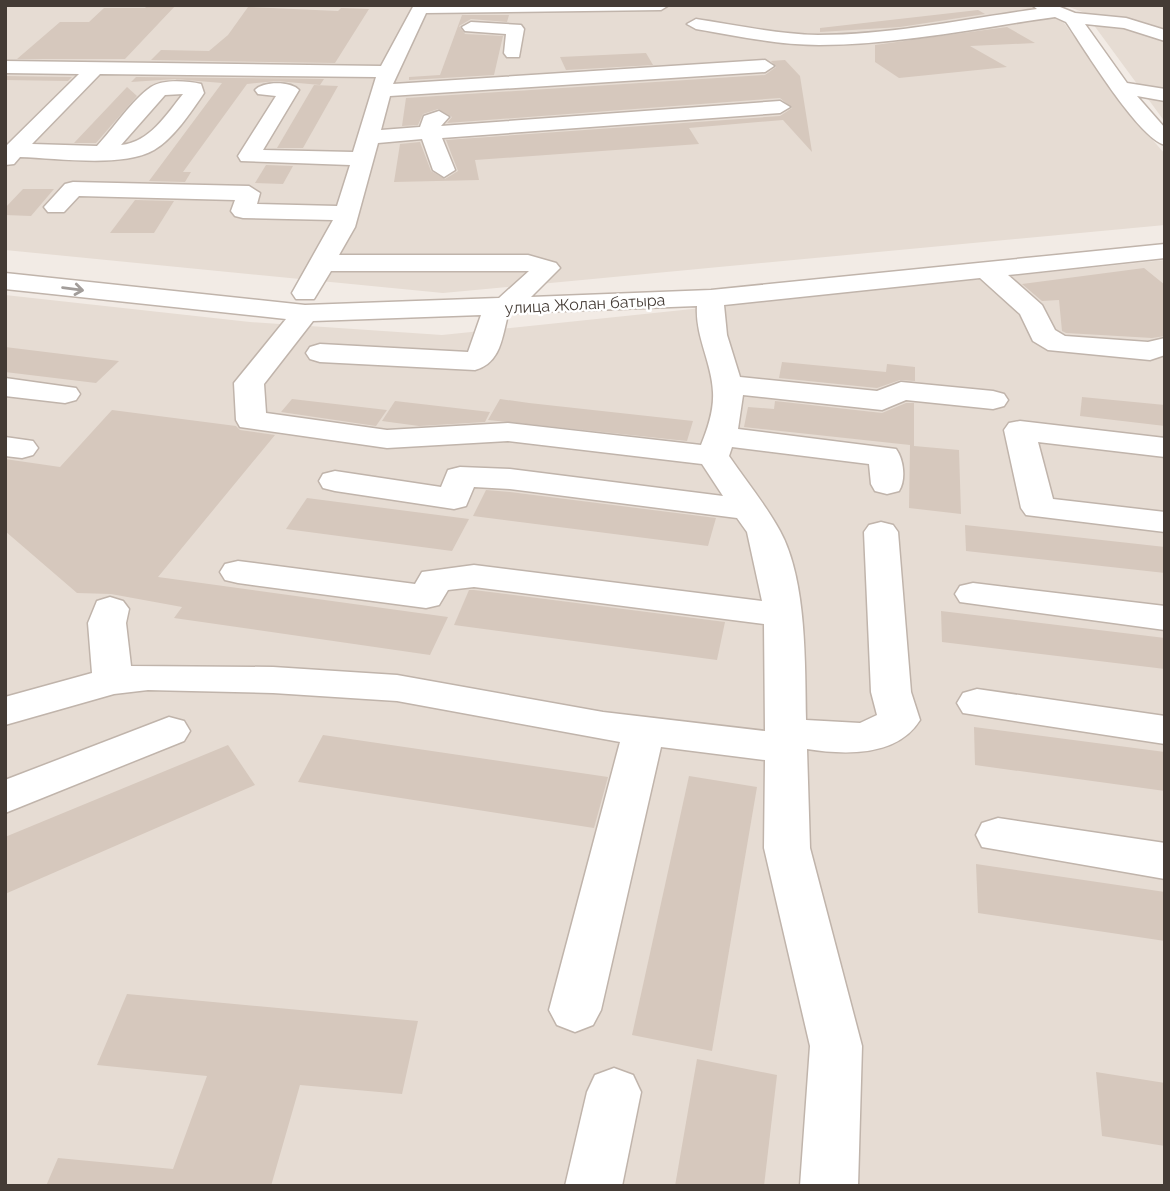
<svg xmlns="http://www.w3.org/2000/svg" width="1170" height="1191" font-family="Raleway,sans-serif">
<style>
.residential{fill:#e6dcd3}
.building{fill:#d6c8bd}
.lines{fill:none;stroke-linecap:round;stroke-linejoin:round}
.minor-casing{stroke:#c0b4ab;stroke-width:3}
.minor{fill:#fff;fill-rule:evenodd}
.oneway{stroke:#a29d9a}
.labels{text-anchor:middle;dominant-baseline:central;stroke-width:5;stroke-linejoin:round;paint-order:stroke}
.far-street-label{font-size:16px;fill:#443b35;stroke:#fff}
</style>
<rect width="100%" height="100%" fill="#f2ebe5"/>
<g class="residential">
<polygon points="5,5 1030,5 1059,16 1135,120 1165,154 1165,225 443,293 5,250"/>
<polygon points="1064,5 1165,5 1165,122 1085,13"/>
<polygon points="1165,260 1165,1186 5,1186 5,295 250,322 442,335"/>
</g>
<g class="building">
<polygon points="148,5 176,5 125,59 17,59 60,22 89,22 104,8 145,8"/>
<polygon points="248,7 338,11 341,8 369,9 335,63 151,60 161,50 209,51 228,35"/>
<polygon points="978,10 985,14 900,27 820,32 820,28"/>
<polygon points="462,15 509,15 507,22 471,19 459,26 465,34 503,36 494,75 409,80 409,77 440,75"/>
<polygon points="1007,27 1035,43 970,46 1007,67 899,78 875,62 875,45"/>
<polygon points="646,53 653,65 566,70 560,57"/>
<polygon points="785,60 800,76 812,152 783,120 689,128 699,144 475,160 479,180 394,182 400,144 420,142 431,171 445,179 458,171 446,140 780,116 792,108 780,98 447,123 452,117 438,109 423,114 418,125 402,126 406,98 765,75 776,67 771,61"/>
<polygon points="5,76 72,77 68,81 5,80"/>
<polygon points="136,77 324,79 320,85 277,81 247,84 183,172 191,172 185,182 149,181 222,83 175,79 131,82"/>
<polygon points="314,85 338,86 303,148 277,148"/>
<polygon points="127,87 137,96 96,143 74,143"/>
<polygon points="266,165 293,166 283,184 255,183"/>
<polygon points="23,189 54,189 31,216 5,215 5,208"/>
<polygon points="135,200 174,201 154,233 110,233"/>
<polygon points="1144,268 1165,285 1165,336 1152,338 1066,333 1062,331 1059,300 1042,301 1022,284"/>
<polygon points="5,347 119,361 96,383 5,372"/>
<polygon points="782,362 886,372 887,364 915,367 915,381 900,380 877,388 779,378"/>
<polygon points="1082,397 1165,405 1165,426 1080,416"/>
<polygon points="292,399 387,410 376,426 281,412"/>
<polygon points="500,399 529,403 693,421 687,441 488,420"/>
<polygon points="395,401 490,412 485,422 419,426 382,421"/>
<polygon points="775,401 882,413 906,403 914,403 914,446 959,450 961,514 909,508 910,445 744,427 748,407 774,409"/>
<polygon points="112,410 236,426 240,430 275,435 158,577 448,617 430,655 174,618 182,607 111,594 77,593 5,531 5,459 60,467"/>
<polygon points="486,490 510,492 716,518 708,546 473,516"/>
<polygon points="307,498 469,519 452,551 286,529"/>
<polygon points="965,525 1165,547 1165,573 966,551"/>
<polygon points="469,590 474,590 725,622 717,660 454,625"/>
<polygon points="941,611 1165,638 1165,669 942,642"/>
<polygon points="974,727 1165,752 1165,791 975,765"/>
<polygon points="323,735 608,777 594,828 298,782"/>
<polygon points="228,745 255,785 5,894 5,837"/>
<polygon points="689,776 757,787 712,1051 632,1035"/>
<polygon points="976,864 1165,892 1165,941 978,913"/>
<polygon points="127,994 418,1021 402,1094 300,1085 271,1186 46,1186 58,1158 173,1169 207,1076 97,1065"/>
<polygon points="697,1059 777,1075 764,1186 675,1186"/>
<polygon points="1096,1072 1165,1083 1165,1146 1102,1136"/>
</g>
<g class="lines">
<g class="minor-casing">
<g id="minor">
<path d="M414 5H669L661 10 426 13 393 84 765 60 774 66 765 72 390 96 381 130 420 127 424 116 439 111 449 117 441 126 780 101 790 107 780 113 442 138 455 170 444 177 433 170 422 139 378 143 355 227 339 255H528L556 263 560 268 531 297 711 290 1165 244V258L1008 275 1042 305 1055 330 1065 336 1148 342 1165 338V355L1150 360 1048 350 1033 341 1020 314 980 278 724 305 727 335 740 377 877 391 901 382 993 391 1004 394 1008 400 1004 406 993 409 906 400 882 410 743 395 738 429 896 449C904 460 906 480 899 491L887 494 875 491 871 484 869 464 732 447 729 456C746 481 766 505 780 531 807 580 805 665 806 720L860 723 877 715 871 692 864 532 869 525 881 522 893 525 898 532 911 692 920 720C897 757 845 755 807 749L810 848 862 1046 858 1186H800L810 1046 764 848 765 760 661 747 601 1010 593 1025 575 1032 557 1025 549 1010 620 742 397 701 273 693 148 690 114 694 5 725V697L92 673 88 623 97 601 110 597 123 601 129 609 126 623 131 666 273 667 397 675 603 712 765 731 764 624 474 587 448 590 439 605 426 608 238 583 225 580 220 572 225 564 238 561 415 584 422 572 474 565 762 601 747 532 737 518 510 489 474 487 466 506 454 509 335 491 323 488 319 481 323 474 335 471 441 487 448 470 460 467 510 469 723 496 702 464 508 441 387 448 240 427 236 420 234 383 286 319 5 289V273L305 305 499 298 529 271H331L314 299H296L292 293 333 220 243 218 235 216 231 211 235 200 79 196 64 212H48L44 207 65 184 73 182 249 186 260 193 257 204 337 206 350 165 241 161 238 156 276 96 258 94 255 90C263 81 291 81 299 90L263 150 353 152 376 77 100 74 32 144 97 146C112 130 133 99 151 87 163 79 187 81 201 84L204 93C191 112 174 138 154 150 123 168 56 158 20 157L14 164 5 165V147L79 74 5 73V61L381 66ZM183 94C166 115 150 142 121 145L165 95ZM697 306C695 336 712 363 713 392 714 410 708 428 701 445L508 423 387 430 266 413 264 384 313 321 481 315 468 352 320 344 310 347 306 353 310 359 320 362 475 370C501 363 502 337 508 315L513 313Z"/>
<path d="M1032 5H1055L1075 13 1126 18 1165 30V41L1124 28 1085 24 1127 83 1165 89V101L1137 96 1165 128V145C1138 138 1084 48 1066 22L1055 17C977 28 897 45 819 45 778 45 737 36 696 29L687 24 696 19C736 25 777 34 818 35 891 35 965 19 1037 9Z"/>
<polygon points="471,22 521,25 524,29 519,57 507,57 504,53 506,34 465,31 462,27"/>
<polygon points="5,378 76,388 80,394 76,400 65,403 5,396"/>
<polygon points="1020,421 1165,438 1165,457 1038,442 1053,499 1165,512 1165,532 1026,515 1021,508 1004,430 1009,423"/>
<polygon points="5,437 33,441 38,448 33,455 22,458 5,456"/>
<polygon points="973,583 1165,606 1165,630 960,602 955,594 960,586"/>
<polygon points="977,689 1165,716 1165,744 963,713 957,703 963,693"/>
<polygon points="169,717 184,721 190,731 184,741 5,813 5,780"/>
<polygon points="998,818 1165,843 1165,879 982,847 976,835 982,823"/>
<polygon points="614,1068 633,1075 641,1092 622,1186 565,1186 587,1092 595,1075"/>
</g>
</g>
<use href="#minor" class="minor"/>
</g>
<defs><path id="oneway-shaft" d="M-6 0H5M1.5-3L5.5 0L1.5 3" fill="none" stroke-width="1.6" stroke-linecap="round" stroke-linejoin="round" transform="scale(1.75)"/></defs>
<use class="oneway" href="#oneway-shaft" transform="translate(73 289) rotate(7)"/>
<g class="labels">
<g class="far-street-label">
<text transform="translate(585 304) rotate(-3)">улица Жолан батыра</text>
</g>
</g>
<rect width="1170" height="1191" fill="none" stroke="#443b35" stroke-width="14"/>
</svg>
